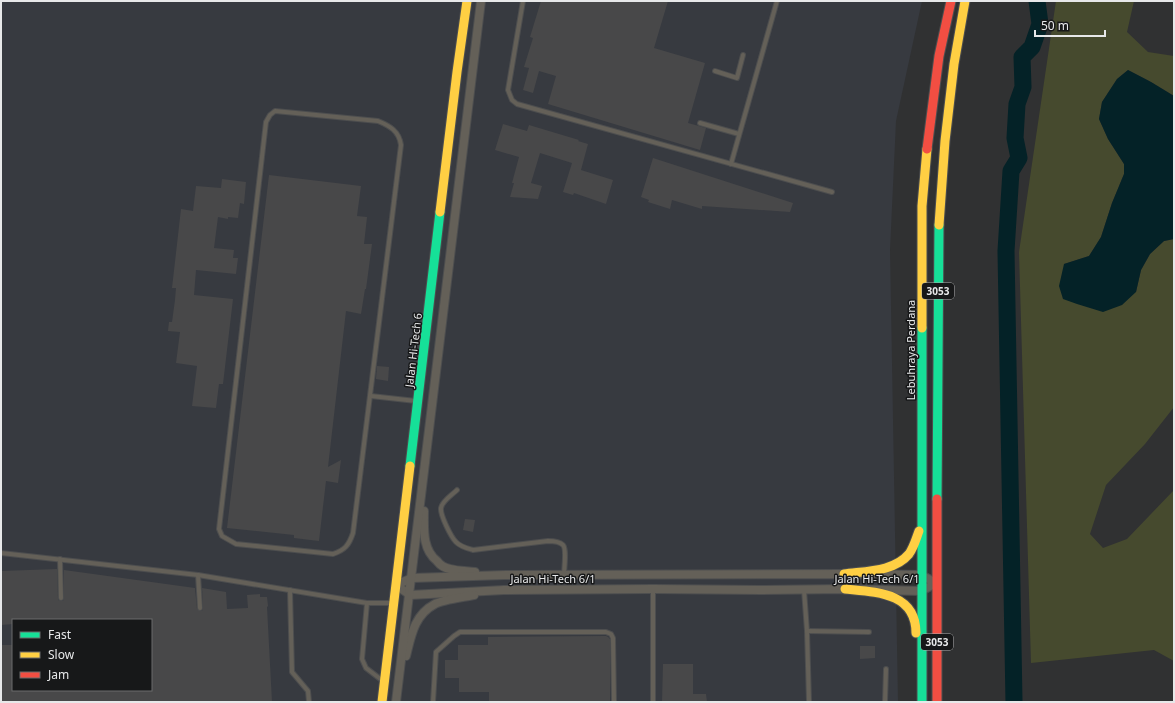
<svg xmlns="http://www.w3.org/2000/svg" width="1175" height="703" font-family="'Noto Sans',sans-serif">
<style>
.built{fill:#373a40;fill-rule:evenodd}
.green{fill:#464a2e}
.water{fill:#042227}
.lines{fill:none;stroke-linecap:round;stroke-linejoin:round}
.river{stroke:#042227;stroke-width:17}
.building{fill:#484849}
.lane-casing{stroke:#4d4e4f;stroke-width:6}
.street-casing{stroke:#4d4e4f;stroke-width:10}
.fast-casing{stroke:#4d4e4f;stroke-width:11}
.slow-casing{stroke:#4d4e4f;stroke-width:11}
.jam-casing{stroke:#4d4e4f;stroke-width:11}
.lane{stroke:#646058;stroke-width:4}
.street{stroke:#646058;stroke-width:8}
.fast{stroke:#16e098;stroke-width:9}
.slow{stroke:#ffcf43;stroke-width:9}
.jam{stroke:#f24e42;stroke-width:9}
.labels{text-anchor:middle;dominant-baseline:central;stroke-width:3;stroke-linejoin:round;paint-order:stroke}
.shield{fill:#171819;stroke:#a9aaab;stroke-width:1}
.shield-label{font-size:10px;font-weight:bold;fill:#e7e8e9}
.street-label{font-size:11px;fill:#e7e8e9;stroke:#171819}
</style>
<rect width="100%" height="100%" fill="#303132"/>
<path class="built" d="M1 1H922L896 121 890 250 898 702H1ZM13 620H151V690H13Z"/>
<polygon class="green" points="1056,1 1134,1 1127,32 1148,52 1174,56 1174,96 1151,82 1128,70 1117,79 1102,102 1099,119 1108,139 1124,164 1124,174 1112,203 1101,237 1089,256 1064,264 1136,292 1141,270 1150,254 1164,241 1174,239 1174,407 1145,444 1106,485 1090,534 1103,548 1127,539 1174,490 1174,661 1154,650 1031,663 1019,252"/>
<polygon class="water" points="1128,70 1151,82 1174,96 1174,239 1164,241 1150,254 1141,270 1136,292 1122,305 1103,312 1077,304 1063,299 1059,286 1064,264 1089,256 1101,237 1112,203 1124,174 1124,164 1108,139 1099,119 1102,102 1117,79"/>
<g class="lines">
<polyline class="river" points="1014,702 1006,251 1011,171 1019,158 1015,138 1017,104 1023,87 1022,57 1032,47 1040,24 1037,1"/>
</g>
<g class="building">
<polygon points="541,1 668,1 654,48 705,63 688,123 706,128 700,150 548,104 556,76 539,71 533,93 523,90 529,68 524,67 533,38 530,37"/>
<polygon points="503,124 527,131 529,125 579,140 578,141 588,144 581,170 613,180 606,204 574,193 573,195 563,192 572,163 540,153 531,183 542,186 538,199 510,197 514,183 512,183 519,157 495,150"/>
<polygon points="653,158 793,203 790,212 702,206 702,209 672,200 670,209 648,202 649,200 641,197"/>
<polygon points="269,175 361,186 357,216 367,217 364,244 372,244 366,289 365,289 361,314 346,311 328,467 341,460 338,483 326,481 319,541 294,538 294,535 227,528"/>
<polygon points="222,179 246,182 244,204 240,203 238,218 228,217 228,219 218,217 214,248 234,250 233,258 238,258 236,274 196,270 194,295 233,299 223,384 219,384 216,408 192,406 197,366 176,363 180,332 168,331 169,322 172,322 175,300 176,288 172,288 181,209 193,211 196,186 221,188"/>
<polygon points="377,366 389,367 388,381 376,379"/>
<polygon points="465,519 475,520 473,532 463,530"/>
<polygon points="57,569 58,598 58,600 61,601 63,601 64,598 64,570 195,588 197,609 200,611 202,611 203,608 202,588 226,592 227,609 248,608 247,595 260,594 260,597 267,597 268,606 267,607 272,702 1,702 1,645 13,645 13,690 151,690 151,620 13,620 13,624 1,625 1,571"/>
<polygon points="606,636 608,637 610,639 610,702 489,702 489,692 459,692 459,678 445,678 445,660 458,660 458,645 488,645 488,637"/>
<polygon points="860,646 875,646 875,658 860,659"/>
<polygon points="663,664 693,664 693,694 706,694 707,702 662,702"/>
</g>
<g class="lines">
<g class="lane-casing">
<g id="lane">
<polyline points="523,1 508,90 512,100 517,104 832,192"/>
<polyline points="715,71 737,78 743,55"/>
<path d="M275 111 378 121C390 126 399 131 401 145L353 533C349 545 345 550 333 554L236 544 222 536 219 529 266 122 270 115Z"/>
<polyline points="700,123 739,134"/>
<polyline points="731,164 777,1"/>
<polyline points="371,396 416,401"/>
<path d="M457 490C452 495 442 501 441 508 440 515 451 537 456 542 461 547 466 548 473 550L548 541C553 541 559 541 563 545 567 549 564 569 564 575"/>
<polyline points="1,553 198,575 367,603"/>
<polyline points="60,559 61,598"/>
<polyline points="198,575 200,608"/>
<polyline points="653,589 653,702"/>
<polyline points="290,590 292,672 308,691 309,702"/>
<polyline points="804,590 807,631 809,702"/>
<polyline points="807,631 869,632"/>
<polyline points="383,681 366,668 362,659 367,603 392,603"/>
<polyline points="433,702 436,652 454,636 460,632 606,632 611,634 613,638 614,702"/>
<polyline points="885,702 886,669"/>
</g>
</g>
<g class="street-casing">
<g id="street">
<path d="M424 511C424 529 422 549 437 561 440 565 445 568 450 569 458 571 467 571 475 572"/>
<polygon points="844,574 921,575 936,583 921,591 845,589 761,590 653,589 504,590 410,595 396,585 412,578 505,575"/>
<path d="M406 656C411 636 414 615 435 604 442 600 465 597 474 595"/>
<polyline points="396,702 481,1"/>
</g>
</g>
<g class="fast-casing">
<g id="fast">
<polyline points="922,328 922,702"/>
<polyline points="410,466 440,212"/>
<polyline points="937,499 939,225"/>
</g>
</g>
<g class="slow-casing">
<g id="slow">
<polyline points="440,212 457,72 467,1"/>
<polyline points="939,225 945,141 954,64 965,1"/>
<polyline points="922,328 922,206 927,149"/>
<path d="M844 574C865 571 894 572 909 554 914 547 916 539 919 531"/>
<path d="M845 589C875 592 916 592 916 633"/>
<polyline points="382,702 410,466"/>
</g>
</g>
<g class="jam-casing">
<g id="jam">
<polyline points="927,149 939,56 951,1"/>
<polyline points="937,499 937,702"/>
</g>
</g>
<use href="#lane" class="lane"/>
<use href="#street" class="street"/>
<use href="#fast" class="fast"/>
<use href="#slow" class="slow"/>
<use href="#jam" class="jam"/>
</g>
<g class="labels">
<g class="shield">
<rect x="922" y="283" width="32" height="16" rx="3"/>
<rect x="921" y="634" width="32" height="16" rx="3"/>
</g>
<g class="shield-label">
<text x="938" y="291">3053</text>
<text x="937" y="642">3053</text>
</g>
<g class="street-label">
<text transform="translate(413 350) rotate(-83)">Jalan Hi-Tech 6</text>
<text transform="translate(910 350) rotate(-90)">Lebuhraya Perdana</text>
<text x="553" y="578">Jalan Hi-Tech 6/1</text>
<text x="877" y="578">Jalan Hi-Tech 6/1</text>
</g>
</g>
<rect width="1175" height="703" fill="none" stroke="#e7e8e9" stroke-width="4"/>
<rect x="12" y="619" width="140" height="72" fill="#171819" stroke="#6a6b6c"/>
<rect x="20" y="632" width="20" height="6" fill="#16e098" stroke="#6a6b6c"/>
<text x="48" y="639" font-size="12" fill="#e7e8e9">Fast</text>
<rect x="20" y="652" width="20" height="6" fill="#ffcf43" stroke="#6a6b6c"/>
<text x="48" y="659" font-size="12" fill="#e7e8e9">Slow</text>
<rect x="20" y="672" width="20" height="6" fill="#f24e42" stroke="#6a6b6c"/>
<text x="48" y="679" font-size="12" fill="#e7e8e9">Jam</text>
<path d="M1035 30v6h70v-6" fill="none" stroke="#e7e8e9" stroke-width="2"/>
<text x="1041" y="30" font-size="12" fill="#e7e8e9" stroke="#171819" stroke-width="3" paint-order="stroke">50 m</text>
</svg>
